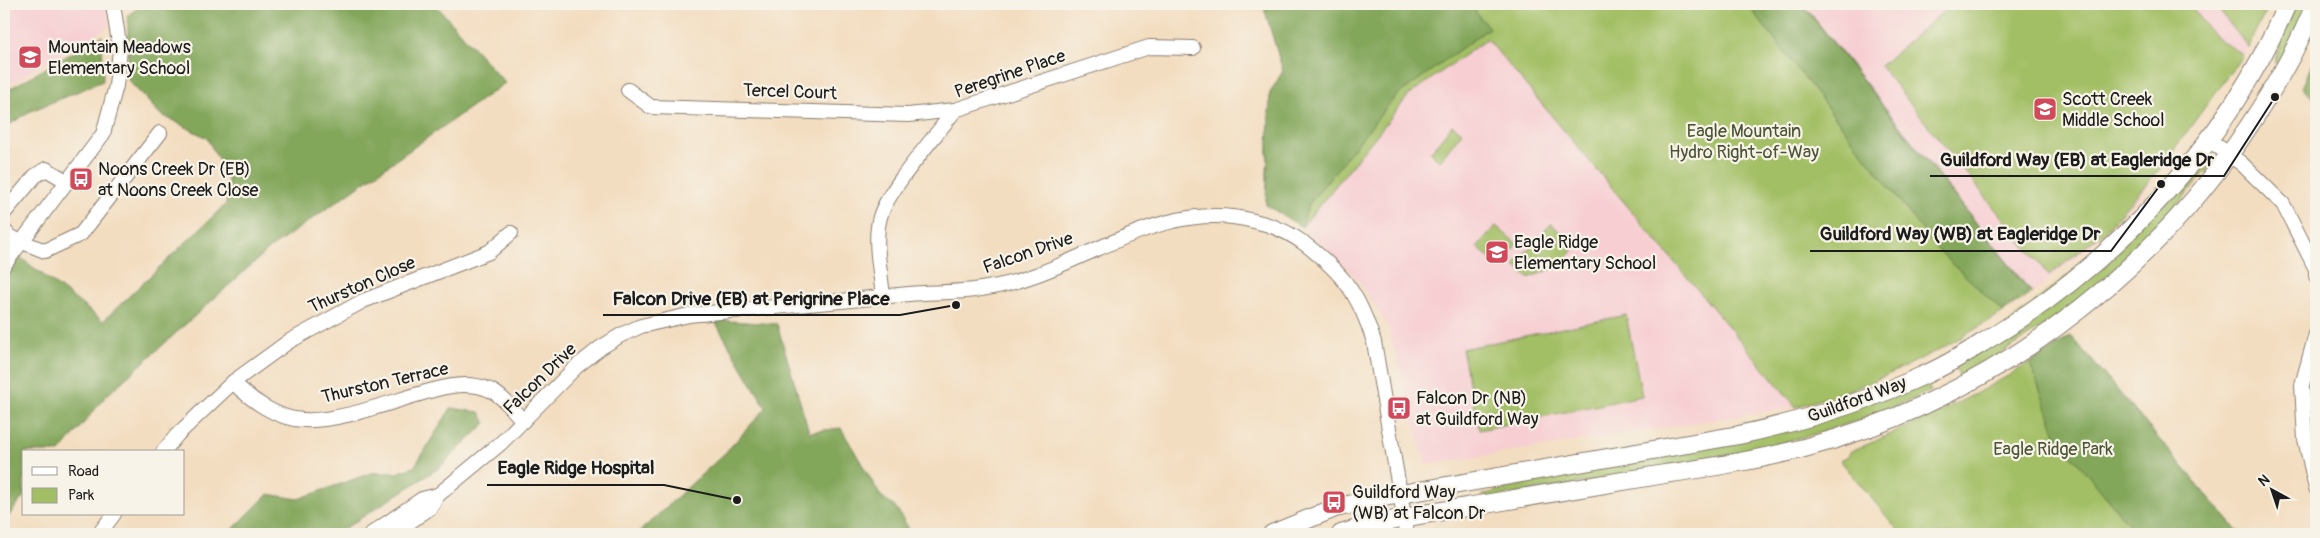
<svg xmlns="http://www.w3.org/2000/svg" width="2320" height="538" font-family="Pangolin,sans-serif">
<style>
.built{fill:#f7cfd3}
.green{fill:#a3bf65;stroke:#606e40}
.forest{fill:#82a65a;stroke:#4f613b}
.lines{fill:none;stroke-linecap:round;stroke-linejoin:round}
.minor-casing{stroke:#887c6e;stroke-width:16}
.major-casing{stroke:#887c6e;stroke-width:20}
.minor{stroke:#fff;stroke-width:14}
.major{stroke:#fff;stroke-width:18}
.labels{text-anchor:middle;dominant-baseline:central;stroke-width:4.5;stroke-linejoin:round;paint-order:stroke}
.poi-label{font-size:18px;fill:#1c1c1c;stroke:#f7f3e8;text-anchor:start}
.street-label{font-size:18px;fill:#1c1c1c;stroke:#f7f3e8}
.park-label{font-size:18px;fill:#4b5536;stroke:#f7f3e8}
.leader{fill:none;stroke:#1c1c1c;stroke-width:2}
.callout-dot{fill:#1c1c1c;stroke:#f7f3e8;stroke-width:2}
.callout-label{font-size:19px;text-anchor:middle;font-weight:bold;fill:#1c1c1c;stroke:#f7f3e8;stroke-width:4.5;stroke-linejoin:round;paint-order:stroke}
</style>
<rect width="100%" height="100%" fill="#f7f3e8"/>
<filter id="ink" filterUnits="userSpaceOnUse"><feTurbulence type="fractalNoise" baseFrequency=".02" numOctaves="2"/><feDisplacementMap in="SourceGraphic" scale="10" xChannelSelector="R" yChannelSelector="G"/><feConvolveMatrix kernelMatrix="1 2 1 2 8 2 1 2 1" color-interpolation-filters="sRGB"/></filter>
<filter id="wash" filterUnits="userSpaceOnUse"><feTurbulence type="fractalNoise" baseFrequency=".0096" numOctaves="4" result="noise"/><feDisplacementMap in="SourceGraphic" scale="20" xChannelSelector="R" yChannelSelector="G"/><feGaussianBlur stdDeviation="1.12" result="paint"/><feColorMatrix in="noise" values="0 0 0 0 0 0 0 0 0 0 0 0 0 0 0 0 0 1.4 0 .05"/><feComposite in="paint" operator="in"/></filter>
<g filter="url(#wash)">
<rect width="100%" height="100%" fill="#f3ddc0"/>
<g class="built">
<polygon points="4,4 106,4 110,26 4,87"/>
<polygon points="1803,4 2214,4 2249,48 2158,170 2145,191 2088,248 2032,293"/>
<polygon points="1487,38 1796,407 1426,465 1387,324 1355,277 1302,227 1409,95"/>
</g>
<g class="green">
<path d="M1263 4H1803L2032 293C1978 330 1922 361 1861 386 1840 394 1817 400 1796 407L1487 39 1409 95 1302 227 1266 205 1270 93 1283 71Z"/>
<polygon points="1952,4 2190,4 2213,35 2243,55 2158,171 2104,232 2049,276 1880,66"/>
<polygon points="2214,4 2270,4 2253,36 2249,48"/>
<polygon points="2295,4 2308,4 2278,64 2274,62"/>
<polygon points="1452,125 1462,132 1440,161 1430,153"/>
<path d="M2208 165 2210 167C2178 204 2147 241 2111 273 2065 315 2014 347 1960 377L1955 367 2188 177Z"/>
<polygon points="1551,224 1567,237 1573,251 1560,266 1528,278 1514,265"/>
<polygon points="1496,226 1517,244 1498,266 1477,247"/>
<polygon points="1626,315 1642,396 1479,430 1462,349"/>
<path d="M2071 336 2240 534H1901L1840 460 1847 457 1851 451C1868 445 1883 437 1900 430 1961 403 2016 374 2071 336Z"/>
<path d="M1926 382 1931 391C1790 456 1634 473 1483 499L1482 495Z"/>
</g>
<g class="forest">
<polygon points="144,4 435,4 505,83 268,250 105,397 60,452 24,452 24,496 4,522 4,279 20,257 103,321 226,204 228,179 207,138 160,114 128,80 128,15"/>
<polygon points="1263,4 1469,4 1489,28 1395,97 1308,205 1302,227 1266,205 1270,93 1283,71"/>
<polygon points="1747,4 1802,4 2030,292 2002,311 1937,249"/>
<polygon points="102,36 103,81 31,111 4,128 4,92"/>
<polygon points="2316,54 2316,100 2302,88"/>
<polygon points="714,320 777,324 809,432 841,428 880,495 897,509 912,534 637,534 725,453 766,408"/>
<polygon points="2071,336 2240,534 2137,534 2058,439 2030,364"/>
<polygon points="451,408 480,412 486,423 439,468 336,534 228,534 268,494 298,499 371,473 396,473 414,467"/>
</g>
</g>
<g filter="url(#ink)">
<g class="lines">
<g class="minor-casing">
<g id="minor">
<polyline points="628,90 651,107 908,115 955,110 1149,47 1193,48"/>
<polyline points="2209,140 2242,164 2283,204 2316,269 2316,276"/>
<polyline points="4,213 35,176 46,169 68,182"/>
<polyline points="4,230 10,237 45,251 81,234 160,133"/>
<polyline points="4,265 103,134 116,86 120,50 113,4"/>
<path d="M883 297C881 272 873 242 880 217 888 189 936 136 955 110"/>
<polyline points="2316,334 2302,385 2305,439 2316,488"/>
<path d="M233 382C251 400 277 419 303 420 339 422 390 402 426 392 447 386 469 381 490 390 503 396 513 410 523 421"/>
<polyline points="163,452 177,435 233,382 288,342 363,301 489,252 511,233"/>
<polyline points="99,534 114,514"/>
<polyline points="371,534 422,499 438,495"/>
<path d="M393 534 431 507 438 495 501 443 576 367 600 348 621 335 641 326 689 315C762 308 836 302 909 294 933 292 957 293 981 289 1075 277 1155 195 1254 221 1273 225 1290 233 1305 244 1345 275 1359 295 1374 342L1407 534"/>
</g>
</g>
<g class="major-casing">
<g id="major">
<path d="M1272 534 1335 508 1384 497 1739 435C1803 421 1863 403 1922 376 1943 367 1963 355 1982 343 2114 265 2226 146 2287 4"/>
<path d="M1341 534C1388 519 1437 512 1485 504 1545 494 1605 484 1665 474 1711 467 1758 460 1804 448 1986 400 2148 280 2251 123 2276 85 2299 46 2315 4"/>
</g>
</g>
<use href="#minor" class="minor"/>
<use href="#major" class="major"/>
</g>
</g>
<defs>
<g id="school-square" transform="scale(1.25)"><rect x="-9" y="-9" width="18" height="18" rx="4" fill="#d1495b" stroke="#f7f3e8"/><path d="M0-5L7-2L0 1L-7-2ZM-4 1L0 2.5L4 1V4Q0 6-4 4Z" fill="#fff"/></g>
<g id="bus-square" transform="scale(1.25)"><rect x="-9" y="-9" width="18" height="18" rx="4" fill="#d1495b" stroke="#f7f3e8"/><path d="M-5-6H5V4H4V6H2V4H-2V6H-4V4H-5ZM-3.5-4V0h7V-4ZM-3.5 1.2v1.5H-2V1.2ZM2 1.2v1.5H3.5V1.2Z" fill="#fff"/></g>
</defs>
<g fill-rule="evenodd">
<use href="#school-square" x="30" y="57"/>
<use href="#school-square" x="2045" y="109"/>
<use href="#bus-square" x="81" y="179"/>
<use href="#school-square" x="1497" y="252"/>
<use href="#bus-square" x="1399" y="408"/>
<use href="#bus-square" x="1334" y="502"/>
</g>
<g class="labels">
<g class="poi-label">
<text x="48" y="47">Mountain Meadows<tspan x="48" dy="21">Elementary School</tspan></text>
<text x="2062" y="99">Scott Creek<tspan x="2062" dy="21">Middle School</tspan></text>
<text x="98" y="169">Noons Creek Dr (EB)<tspan x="98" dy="21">at Noons Creek Close</tspan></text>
<text x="1514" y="242">Eagle Ridge<tspan x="1514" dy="21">Elementary School</tspan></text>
<text x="1416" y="398">Falcon Dr (NB)<tspan x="1416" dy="21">at Guildford Way</tspan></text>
<text x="1352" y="492">Guildford Way<tspan x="1352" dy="21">(WB) at Falcon Dr</tspan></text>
</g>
<g class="street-label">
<text transform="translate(1010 74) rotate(-19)">Peregrine Place</text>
<text transform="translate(790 92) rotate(2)">Tercel Court</text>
<text transform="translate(1028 253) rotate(-19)">Falcon Drive</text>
<text transform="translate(362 285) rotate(-24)">Thurston Close</text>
<text transform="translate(540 379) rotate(-44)">Falcon Drive</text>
<text transform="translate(385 383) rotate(-13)">Thurston Terrace</text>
<text transform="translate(1857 400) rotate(-20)">Guildford Way</text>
</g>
<g class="park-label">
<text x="1744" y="131">Eagle Mountain<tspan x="1744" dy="21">Hydro Right-of-Way</tspan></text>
<text x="2053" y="449">Eagle Ridge Park</text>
</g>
</g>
<path class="leader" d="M2275 97L2224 176H1930M2161 184L2111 251H1810M956 305L900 315H603M737 500L664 485H487"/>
<g class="callout-dot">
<circle cx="2275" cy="97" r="5"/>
<circle cx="2161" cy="184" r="5"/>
<circle cx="956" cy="305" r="5"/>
<circle cx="737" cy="500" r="5"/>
</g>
<g class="callout-label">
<text x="2077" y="166">Guildford Way (EB) at Eagleridge Dr</text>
<text x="1960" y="240">Guildford Way (WB) at Eagleridge Dr</text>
<text x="751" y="305">Falcon Drive (EB) at Perigrine Place</text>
<text x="576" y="474">Eagle Ridge Hospital</text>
</g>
<rect width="2320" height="538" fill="none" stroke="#f7f3e8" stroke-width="20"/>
<rect x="22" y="450" width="162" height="65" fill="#f7f3e8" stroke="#9f9d96"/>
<rect x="32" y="467" width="25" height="8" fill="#ffffff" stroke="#9f9d96"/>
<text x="68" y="476" font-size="15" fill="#1c1c1c">Road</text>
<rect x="32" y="488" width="25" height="15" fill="#a3bf65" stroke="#9f9d96"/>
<text x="68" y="500" font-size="15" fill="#1c1c1c">Park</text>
<g transform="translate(2272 490) rotate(320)" stroke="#f7f3e8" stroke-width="4" paint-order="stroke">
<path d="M0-4L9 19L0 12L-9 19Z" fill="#1c1c1c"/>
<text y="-8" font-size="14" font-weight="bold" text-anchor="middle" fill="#1c1c1c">N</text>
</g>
</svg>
